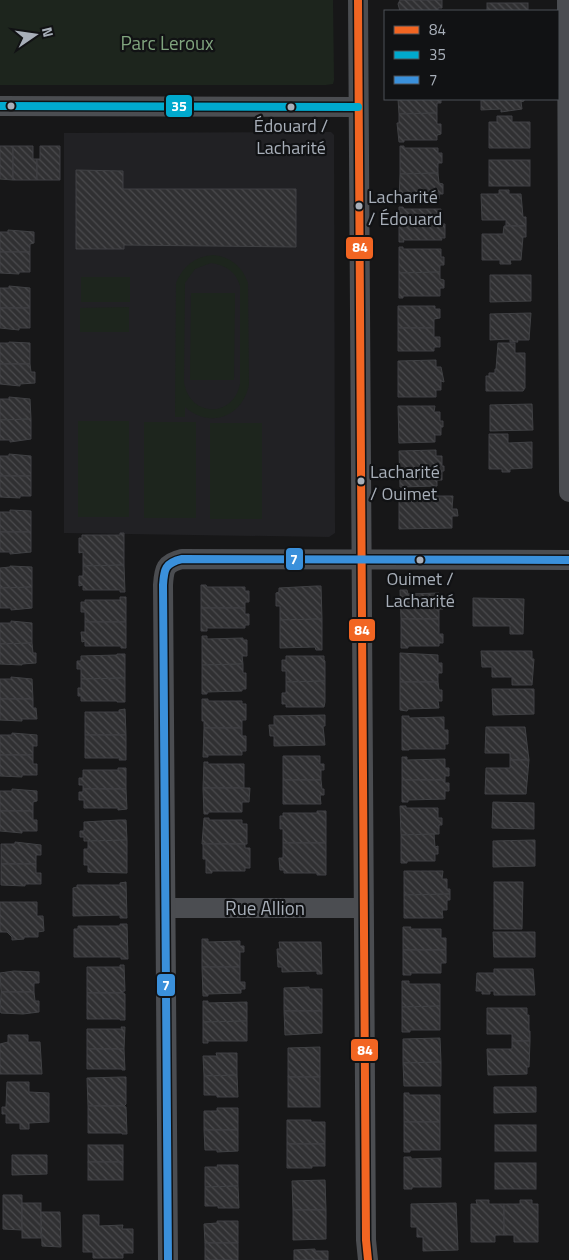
<svg xmlns="http://www.w3.org/2000/svg" width="569" height="1260" font-family="'Titillium Web',sans-serif">
<defs>
<pattern id="building-back-hatch" width="6" height="6" patternUnits="userSpaceOnUse" patternTransform="scale(1.25)"><rect width="6" height="6" fill="#303032"/><path d="M-1 5l2 2M0 0l6 6M5-1l2 2" fill="none" stroke="#4b4b4e"/></pattern>
</defs>
<rect width="100%" height="100%" fill="#171718"/>
<path fill="#212124" d="M331,132L334,135L335,533L329,537L64,533V133Z"/>
<g fill="#1d251d" fill-rule="evenodd">
<path d="M0,0H333L334,80L333,84L326,85H0Z"/>
<path d="M213,255C231,257 242,266 248,283L249,385C242,417 210,429 185,407V417H175L176,283C183,266 194,257 213,255ZM211,263C226,265 236,272 240,286V384C233,419 189,417 184,382L185,283L195,269Z"/>
<rect x="81" y="277" width="49" height="25"/>
<path d="M191,293H235L234,380H190Z"/>
<path d="M129,307V332H80V308Z"/>
<rect x="78" y="421" width="51" height="96"/>
<rect x="144" y="422" width="52" height="96"/>
<rect x="210" y="423" width="52" height="96"/>
</g>
<g fill="url(#building-back-hatch)" stroke="#404144">
<path d="M400,0H442V8H438V11H400L398,4Z"/>
<rect x="487" y="3" width="41" height="8"/>
<path d="M398,99H441V103H437V113L399,114Z"/>
<path d="M481,99H524V101L521,102L522,109L501,112V109L481,110Z"/>
<path d="M437,113V124H441V134L437,135V140H404V142H399L397,123H399V114Z"/>
<path d="M497,116H512V122H530V148H489V122H497Z"/>
<path d="M0,146H13V180L0,179Z"/>
<path d="M13,146H33V159H37V180H13Z"/>
<path d="M40,146H60V180H37V159H40Z"/>
<path d="M400,146H404V148H438V153H442V163H438V173L400,174Z"/>
<rect x="489" y="160" width="41" height="26"/>
<path d="M76,170L123,171V189H296V247L124,245V249H76Z"/>
<path d="M438,173L439,183L443,184V194H439V199H404V201L399,202L400,174Z"/>
<path d="M499,190H509V194H521L523,217H526V226H506V220H482L481,194H499Z"/>
<path d="M399,207H403L404,209H441V224H445V238H441L442,240H403L404,242H399Z"/>
<path d="M504,226H526V237H523L521,260H510L511,264H500V260H482V234H503Z"/>
<path d="M8,230L34,232V243L30,244V252H0V232H8Z"/>
<path d="M399,247H403V249H441V257H444V265H440V272L399,273Z"/>
<path d="M0,252H30V272H19V274L0,273Z"/>
<path d="M440,272V279L444,280V288H440V296H403V298H399V273Z"/>
<path d="M490,275H531V301L490,302Z"/>
<path d="M9,286L30,288V308H0V288H9Z"/>
<path d="M398,306H435V309H440V318L434,319V328H398Z"/>
<path d="M0,308H30V328H19V330L0,328Z"/>
<path d="M531,313L529,340H517L518,342H510V339L490,340V314Z"/>
<path d="M398,328H434V337H440V347H434V351H398Z"/>
<path d="M9,342L30,343V364H0V343H9Z"/>
<path d="M498,343H515V353H525V388L523,391H486V376H489V373H495V369H496Z"/>
<path d="M436,360V367H441L444,382L441,381V390H436V397H398V361Z"/>
<path d="M0,364H30L31,372H35V383L20,384V386L0,384Z"/>
<path d="M9,397L30,399L31,419L0,420V399H9Z"/>
<path d="M532,404L533,430L490,431V405Z"/>
<path d="M398,406H435L434,412H440V421H443V427H441V435H435V442L399,443Z"/>
<path d="M31,419V439L10,442V440H0V420Z"/>
<path d="M489,434H508V443L532,442V468L510,469V472H502V469H489Z"/>
<path d="M436,450V456H442V466H444V471H442V480H437V486L400,487L399,451Z"/>
<path d="M9,454L31,456V476H0V456H9Z"/>
<path d="M0,476H31V496H20V498L0,497Z"/>
<path d="M399,496H453L452,509H457L458,516H452V528L399,529Z"/>
<path d="M10,510L31,511V532H0V512H10Z"/>
<path d="M0,532H31V552L10,554V552H0Z"/>
<path d="M120,533H124V565L83,566V552L79,553V538H82V535H120Z"/>
<path d="M124,565L125,592H120V590H83V585L79,586V576H83V566Z"/>
<path d="M10,566L32,567V587L0,588V568L10,567Z"/>
<path d="M201,585H206L207,587H245V591H249V602H245V608H201Z"/>
<path d="M316,586H321L322,619L280,620V606H276V593L279,592V588Z"/>
<path d="M32,587V608L11,610V608H0V588Z"/>
<path d="M400,590H407L408,594L439,593V600H443V609H439V619H401Z"/>
<path d="M120,597H126V622H85V612H81V602H85V600H120Z"/>
<path d="M473,598L524,599L523,634H510V626H473Z"/>
<path d="M201,608H245V614H249V625H245V628H207V631H201Z"/>
<path d="M320,619H322V650H316L315,647L280,648V620Z"/>
<path d="M401,619H439V634H443V643H439V646H408V648H401Z"/>
<path d="M11,621L32,623V643L0,644V623H11Z"/>
<path d="M85,622H126V648H121V646H85V641L82,642L81,632H85Z"/>
<path d="M202,636H207V639L243,638V640H247V656H242L243,664L202,665Z"/>
<path d="M32,643L33,653H36V663L22,664V665L0,664V644Z"/>
<path d="M481,651H532V659H534L532,685H512V677H492V667H482Z"/>
<path d="M400,653L438,655V663H442V673H438V682H400Z"/>
<path d="M117,654H125V678L81,679V669H77V661H81V656L117,655Z"/>
<path d="M286,656H324V660L325,661V681L286,682V671H282V660H286Z"/>
<path d="M243,664V673H246V689H242V691L207,692V694H202V665Z"/>
<path d="M11,677L32,679L33,699H0V679H11Z"/>
<path d="M125,678V702H117V701H81V696H78V688H81V679Z"/>
<path d="M325,681V702L324,707H286V704H282V693H286V682Z"/>
<path d="M400,682H438L439,690H442V701H438L439,708L408,709L407,711L400,710Z"/>
<path d="M492,689H534V714L493,715Z"/>
<path d="M0,699H33V708H36L37,719H22V721L0,720Z"/>
<path d="M202,699H208V701H242V704H246V720H242V728H204V721H202Z"/>
<path d="M125,709L126,735H85V712H119V710Z"/>
<path d="M325,715V726H323L325,745L274,746V736H270L269,725H274V716Z"/>
<path d="M402,716H409V718L444,717V730H448V744H445V749H409V750H402Z"/>
<path d="M486,727H525L529,760H510V753H485Z"/>
<path d="M204,728H242V736H246V751H242V755H208V757H203Z"/>
<path d="M12,733L37,735V746H33V755H0V735H12Z"/>
<path d="M85,735H126V760H119L120,758H85Z"/>
<path d="M0,755H33V764H37V775H22V777L0,776Z"/>
<path d="M283,756H320V764H324V770H321V780H283Z"/>
<path d="M402,757H407V760L445,759V768H449V776H445V780H402Z"/>
<path d="M510,760H529L526,794H485L486,768H510Z"/>
<path d="M204,762H208V764H244V788H203Z"/>
<path d="M118,768H126V789H83V785H79V778H83V770H118Z"/>
<path d="M283,780H321L322,789H324V795H320L321,804H283Z"/>
<path d="M402,780H445V783H449V791H445V799L408,800V802H402Z"/>
<path d="M203,788H250L249,802H242V812H208V814H204Z"/>
<path d="M12,789L37,791V801L33,802V811H0V791H12Z"/>
<path d="M83,789H126L127,809L118,810V808H84V800H79V792H83Z"/>
<path d="M493,802L534,803V829L492,828Z"/>
<path d="M400,806H406V808H438V818H442V825H439V834L401,835Z"/>
<path d="M0,811H33V820H37V831H22V833L0,831Z"/>
<path d="M317,811H326V843H283V829H280V816H283V813H317Z"/>
<path d="M204,818H209V820H242V824H247V844H202Z"/>
<path d="M119,820H126L127,840L84,841V837H80V831H84V822Z"/>
<path d="M434,834L435,847L438,846V854H435V861H407V863H401V835Z"/>
<path d="M127,840V873L88,872V865H84V849H88V841Z"/>
<path d="M535,840V866L493,867V841Z"/>
<path d="M15,842L41,845V855H36V864H1V844H15Z"/>
<path d="M283,843H326V875H317V873H284V870H280L279,858H283Z"/>
<path d="M203,844H245V848H250V868H245V871H212V873H206V859H203Z"/>
<path d="M1,864H36V873H41V884H25V886L1,885Z"/>
<path d="M404,871H443L442,879H447V889H450V894L404,895Z"/>
<path d="M126,882L127,918H120V915L73,916V888L77,887V885H120V883Z"/>
<path d="M494,882H523L522,929H494Z"/>
<path d="M450,894V900H447V910H442L443,918H404V895Z"/>
<path d="M0,902H37V916H43L44,931L38,932V937H24V939L12,940V937L7,932H0Z"/>
<path d="M120,924H127L128,959H121V957H74V929H78V926H120Z"/>
<path d="M403,927H411L410,929H441V938H446V950H403Z"/>
<path d="M493,932H535V957H494Z"/>
<path d="M202,939H208V942L240,941V946H244V952H240V967H202Z"/>
<path d="M279,942H321L322,974H317V971L282,972V967H278L277,949H280Z"/>
<path d="M403,950H446V963H441V973H411V975H403Z"/>
<path d="M120,965H124L125,991H123V993H87V967H120Z"/>
<path d="M202,967H240V982H245V989H241V993L208,994V996H203Z"/>
<path d="M494,969H533L535,995H494V991H490V994H482V991H476L477,973H494Z"/>
<path d="M14,971L39,972V983H34V992H1L0,973Z"/>
<path d="M402,981H409V984H440V1006L402,1007Z"/>
<path d="M309,987V989H322V1011H284V988Z"/>
<path d="M1,992H34L35,1001H39V1012L23,1014L1,1013L0,1011Z"/>
<path d="M87,993H123L125,994V1020H120V1019H87Z"/>
<path d="M203,1001H208V1003L247,1002V1021L203,1022Z"/>
<path d="M440,1006V1030H410V1032H402V1007Z"/>
<path d="M487,1008H527V1015H529V1031H530V1041H512V1034H487Z"/>
<path d="M284,1011H322V1033L285,1035Z"/>
<path d="M247,1021V1041H208V1043H203V1022Z"/>
<path d="M121,1027H125L124,1049H87V1029H122Z"/>
<path d="M8,1035H28V1042H40L42,1074H0V1044L8,1042Z"/>
<path d="M440,1038L441,1062L403,1063V1039Z"/>
<path d="M512,1041H530L529,1067H527V1074L488,1075L487,1049H512Z"/>
<path d="M320,1047V1077H288V1048Z"/>
<path d="M87,1049H124L125,1070H122V1069H87Z"/>
<path d="M216,1053H237V1075L204,1076L203,1056H217Z"/>
<path d="M441,1062V1086H404L403,1063Z"/>
<path d="M237,1075L238,1097H217V1095H204V1076Z"/>
<path d="M122,1077H126V1104L124,1106H88L87,1078Z"/>
<rect x="288" y="1077" width="32" height="30"/>
<path d="M7,1082H29V1092L49,1093V1122L29,1123V1129H20V1123H6V1114H2V1107H6Z"/>
<path d="M494,1087H536V1112L494,1113Z"/>
<path d="M404,1093H409V1095H440V1122H404Z"/>
<path d="M88,1106H124L126,1107L127,1134H122V1133H88Z"/>
<path d="M217,1108H238V1130H204V1111H217Z"/>
<path d="M287,1120H311V1122H325V1144H287Z"/>
<path d="M404,1122H440V1150H410V1152H404Z"/>
<rect x="495" y="1125" width="41" height="26"/>
<path d="M204,1130H238V1151L217,1152V1150H205Z"/>
<path d="M287,1144H325V1166H312V1168H287Z"/>
<rect x="88" y="1145" width="35" height="17"/>
<path d="M12,1155H47V1174L12,1175Z"/>
<path d="M404,1157H411V1159L441,1158V1187H412V1189H404Z"/>
<rect x="88" y="1162" width="35" height="18"/>
<rect x="495" y="1163" width="41" height="26"/>
<path d="M217,1165H238V1186L205,1187V1167H218Z"/>
<path d="M325,1180L326,1210H293L292,1181Z"/>
<path d="M238,1186L239,1208H218V1206H205V1187Z"/>
<path d="M3,1195H22V1230L3,1229Z"/>
<path d="M476,1200H489V1204H504V1235H495V1242H471V1204H477Z"/>
<path d="M520,1200H532V1204H538V1242H514V1235H504V1204H520Z"/>
<rect x="22" y="1203" width="19" height="35"/>
<path d="M456,1203L458,1250L423,1251V1237H417V1227H411V1204Z"/>
<path d="M293,1210H326V1239L293,1240Z"/>
<path d="M41,1212H60L61,1247L42,1246Z"/>
<path d="M83,1215H99V1226L123,1225L122,1229H133V1253H123V1258H93V1252H83Z"/>
<path d="M217,1221H238V1243H205L204,1224L217,1223Z"/>
<rect x="205" y="1243" width="33" height="17"/>
<path d="M315,1249V1251H328V1260H294V1250Z"/>
</g>
<g fill="none" stroke-linecap="round" stroke-linejoin="round">
<g stroke="#4b4d51" stroke-width="20">
<path d="M358,0L366,1240L368,1260"/>
<path d="M567,0L569,492"/>
<path d="M0,106L358,107"/>
<path d="M166,908H363"/>
<path d="M168,1260L163,585C164,569 165,563 182,559L569,560"/>
</g>
<g stroke="#111214" stroke-width="11">
<path id="bus-1" d="M358,0L366,1240L368,1260"/>
</g>
<g stroke="#111214" stroke-width="11">
<path id="bus-2" d="M0,106L358,107"/>
</g>
<g stroke="#111214" stroke-width="11">
<path id="bus-3" d="M168,1260L163,585C164,569 165,563 182,559L569,560"/>
</g>
<use href="#bus-1" stroke="#f26522" stroke-width="8"/>
<use href="#bus-2" stroke="#00a9ce" stroke-width="8"/>
<use href="#bus-3" stroke="#3a90db" stroke-width="8"/>
</g>
<g fill="#a8afb9" stroke="#111214" stroke-width="2">
<circle cx="11" cy="106" r="4.5"/>
<circle cx="291" cy="107" r="4.5"/>
<circle cx="359" cy="206" r="4.5"/>
<circle cx="361" cy="481" r="4.5"/>
<circle cx="420" cy="560" r="4.5"/>
</g>
<g text-anchor="middle" stroke-width="4.5" stroke-linejoin="round" paint-order="stroke">
<g font-size="18" fill="#a8afb9" stroke="#111214">
<text x="291" y="132">Édouard /<tspan x="291" dy="22">Lacharité</tspan></text>
<text x="368" y="203" text-anchor="start">Lacharité<tspan x="368" dy="22">/ Édouard</tspan></text>
<text x="370" y="478" text-anchor="start">Lacharité<tspan x="370" dy="22">/ Ouimet</tspan></text>
<text x="420" y="585">Ouimet /<tspan x="420" dy="22">Lacharité</tspan></text>
</g>
<g font-size="19" fill="#80a57e" stroke="#111214">
<text x="167" y="50">Parc Leroux</text>
</g>
<g font-size="19" fill="#a8afb9" stroke="#111214">
<text x="265" y="915">Rue Allion</text>
</g>
</g>
<g stroke="#111214" stroke-width="2">
<rect x="165" y="94" width="28" height="24" rx="5" fill="#00a9ce"/>
<rect x="345" y="236" width="29" height="24" rx="5" fill="#f26522"/>
<rect x="285" y="547" width="19" height="24" rx="5" fill="#3a90db"/>
<rect x="348" y="618" width="28" height="24" rx="5" fill="#f26522"/>
<rect x="156" y="973" width="20" height="24" rx="5" fill="#3a90db"/>
<rect x="350" y="1038" width="29" height="24" rx="5" fill="#f26522"/>
</g>
<g font-size="14" text-anchor="middle" font-weight="bold" fill="#fff">
<text x="179" y="111">35</text>
<text x="360" y="252">84</text>
<text x="294" y="564">7</text>
<text x="362" y="635">84</text>
<text x="166" y="990">7</text>
<text x="365" y="1055">84</text>
</g>
<rect x="384" y="10" width="175" height="90" fill="#111214" stroke="#4d5156"/>
<rect x="394" y="26" width="25" height="8" fill="#f26522" stroke="#4d5156"/>
<text x="429" y="35" font-size="15" fill="#a8afb9">84</text>
<rect x="394" y="51" width="25" height="8" fill="#00a9ce" stroke="#4d5156"/>
<text x="429" y="60" font-size="15" fill="#a8afb9">35</text>
<rect x="394" y="76" width="25" height="8" fill="#3a90db" stroke="#4d5156"/>
<text x="429" y="85" font-size="15" fill="#a8afb9">7</text>
<g transform="translate(35 35) rotate(77)" stroke="#111214" stroke-width="4" paint-order="stroke">
<path d="M0-4L9 19L0 12L-9 19Z" fill="#a8afb9"/>
<text y="-8" font-size="14" font-weight="bold" text-anchor="middle" fill="#a8afb9">N</text>
</g>
</svg>
